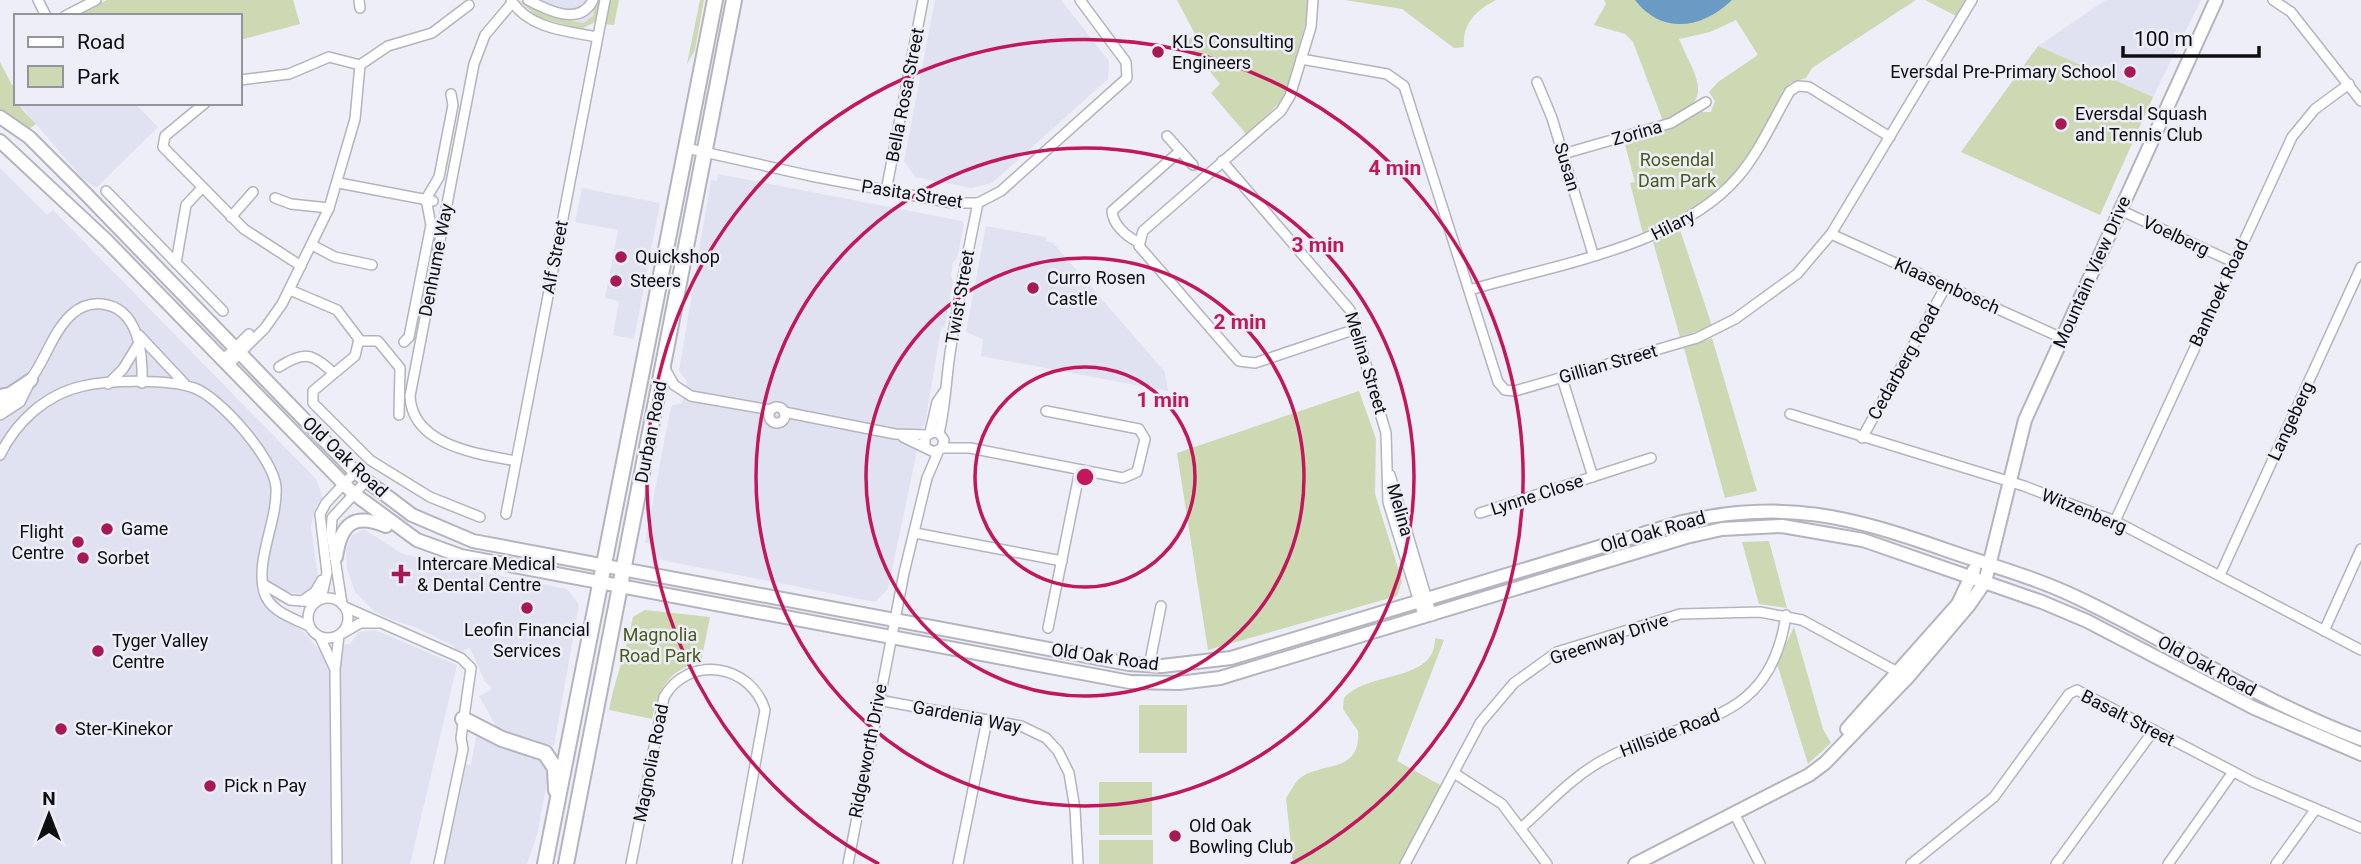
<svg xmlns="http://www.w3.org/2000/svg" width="2361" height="864" font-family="Roboto,sans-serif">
<rect width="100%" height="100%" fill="#edeef7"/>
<g fill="#e0e2f1">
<path d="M523,0H596L593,16L584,23L555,18Z"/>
<path d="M935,0H1061L1109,61L1108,79L992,183L971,188L915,177L904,161Z"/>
<path d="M2106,0H2201L2153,97L2038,46Z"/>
<path d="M18,103H134L158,127L96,188L82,178Z"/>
<path d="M0,168L47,215L53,210L316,479L323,497L315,508L311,527L318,577L315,585L304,594L285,592L274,614L302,630L317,647L350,644L359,632L375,630L457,665L410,864H0Z"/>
<path d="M718,174L962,221L964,224L957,259L953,262L951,276L953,281L945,326L941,329L925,424L922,427L888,589L875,602L656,559L652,544L645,543L671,406L682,403L687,381L679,371L711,180L717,181Z"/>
<path d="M582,188L660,203L634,339L613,335L619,301L605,298L618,230L575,222Z"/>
<path d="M986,226L1046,237V241L1053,243L1165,372L1168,391L981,356L983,339L966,332Z"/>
<path d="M364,529L401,553L439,564L567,589L579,605L554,746L498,730L479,696L491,690V687L485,682L470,648L462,651L455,649L452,645L417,628L385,617L374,611L355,592L347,568L346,550L352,535Z"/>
<path d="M476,736L532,750L542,755L549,771L537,835L527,864H443L464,764L471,765Z"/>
</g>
<g fill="#ccd9b3">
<path d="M107,0H293L300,24L240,40V16H74Z"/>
<path d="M518,0L555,18L584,23L593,16L596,0H600L595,22L581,29L539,18Z"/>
<path d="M610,0H619L614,25L605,24Z"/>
<path d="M700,0H704L695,50L687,64Z"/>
<path d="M1177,0H1308L1306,22L1284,98L1247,135L1211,93L1220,84L1186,42L1195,34Z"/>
<path d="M1345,0H1496C1476,10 1462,24 1464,47L1454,48L1402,9Z"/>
<path d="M1604,0H1916L1812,68L1806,78L1790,83C1774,107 1762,133 1746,158C1721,197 1685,216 1643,234L1630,183L1635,182L1624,141L1676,125L1697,112H1711L1715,101L1709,92L1718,82L1758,55L1736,20L1710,32L1679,39C1695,78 1719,101 1663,121L1633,42L1625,34L1594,25L1606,4Z"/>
<path d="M1925,0H1965L1956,16Z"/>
<path d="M2038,46L2153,97L2100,215L1961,152Z"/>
<path d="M0,62L12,85H16C12,102 23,110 36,124L29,129L0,109Z"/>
<path d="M1680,230L1712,326L1680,337L1653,242Z"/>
<path d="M1712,338L1757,491L1725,498L1684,348Z"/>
<path d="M1359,391L1376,439L1375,494L1402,581L1397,596L1208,650L1177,453Z"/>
<path d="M1769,541L1787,608L1759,604L1742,542Z"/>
<path d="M645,610L710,617L701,662C669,669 658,689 652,719L609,710C615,678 627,650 633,617Z"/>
<path d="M1794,627L1823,729L1831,743L1808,764L1778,667L1775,666Z"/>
<path d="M1435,638L1444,640L1397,761L1442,786L1400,864H1293L1286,798C1290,792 1294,784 1299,779C1320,761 1361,775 1358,731L1343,709L1344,698C1369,670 1436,683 1435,638Z"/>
<rect x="1139" y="705" width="48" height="48"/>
<rect x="1099" y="782" width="53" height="53"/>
<rect x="1099" y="840" width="54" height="24"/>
</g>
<path fill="#699bc5" d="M1635,0H1732C1703,28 1663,36 1635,0Z"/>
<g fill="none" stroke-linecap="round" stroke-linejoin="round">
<g stroke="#b3b4bd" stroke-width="12">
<g id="street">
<path d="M38,0L46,16"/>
<path d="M359,0L360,8"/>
<path d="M511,0C529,29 567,31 597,37"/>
<path d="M528,0C547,10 580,27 593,0"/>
<path d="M1313,0L1311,27L1290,96L1281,111L1143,231L1139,246L1239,361L1255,363L1356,329"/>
<path d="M2273,0L2291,12L2361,101"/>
<path d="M512,3L485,35L474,64L410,396C412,446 479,454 516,461"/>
<path d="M65,16L96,0"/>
<path d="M1301,59L1387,74L1404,86L1498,382L1505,390L1515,391L1697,338L1735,319L1797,274L1831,234L1972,0"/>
<path d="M360,65L388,46L432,33L469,5"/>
<path d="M240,80L289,74L329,57L360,65"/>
<path d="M1537,82L1552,118L1593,254"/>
<path d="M205,103L165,136L163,147L244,229L301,266"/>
<path d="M1167,136L1193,165"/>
<path d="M686,148L811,176L952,203H978L1001,191L1127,78L1126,62L1080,0"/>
<path d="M1563,154L1671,123L1706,102"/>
<path d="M1222,161L1350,310L1386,433L1388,502L1424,618"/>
<path d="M339,183L433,201"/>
<path d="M106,191L223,311"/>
<path d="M886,191L923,0"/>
<path d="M275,198L291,204L329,208"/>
<path d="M2120,210L2233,262"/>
<path d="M231,217L253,192"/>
<path d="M1831,234L2062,338"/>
<path d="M1138,242C1126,236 1113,225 1112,211L1180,151"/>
<path d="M312,245L335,257L372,265"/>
<path d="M176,263L186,205L202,188"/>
<path d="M290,290L337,310L359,339L355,356L313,391V403L370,460L430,497L480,517"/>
<path d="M1469,290C1554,265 1678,246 1737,178C1759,153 1773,120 1790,91L1798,86L1809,87L1890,137"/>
<path d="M139,335L184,383"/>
<path d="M359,341H378L400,368L399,415"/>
<path d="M404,342L409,337L431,225L426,199L439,177L453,105L451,94"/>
<path d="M223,360L249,334"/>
<path d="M228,365L265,328L282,304L329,208L355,119L360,65"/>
<path d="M279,367C304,351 313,353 333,373"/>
<path d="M664,367L674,385L691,396L771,410"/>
<path d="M1562,378L1593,477"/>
<path d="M28,383C45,362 52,332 72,314C80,307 91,303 102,304C139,308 143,354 142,383"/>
<path d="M108,384L123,369L139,343"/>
<path d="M0,406L19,393"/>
<circle cx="777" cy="415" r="8"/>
<path d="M784,412L895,434L927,435"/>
<path d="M1790,414L2024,486L2115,521L2361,650"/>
<path d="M0,415L20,402L31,380"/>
<path d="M930,432L937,402L944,392"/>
<path d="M939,433C946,405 946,376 951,347C958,299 968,251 978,203"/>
<path d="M903,437L934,452L942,448L944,440L939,433L933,432L925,437V445"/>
<path d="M1862,438L1946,286"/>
<path d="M942,448H970L1123,478L1137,472L1145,439L1139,429L1046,411"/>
<path d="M0,455C16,422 46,394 83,386C109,380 169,379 194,388C220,397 274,459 276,487C278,521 255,559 264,592C270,612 293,618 309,626"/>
<path d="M1390,475L1432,616"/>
<path d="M1480,513L1651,458"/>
<path d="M506,514L605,0"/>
<path d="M2115,521L2292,137L2315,109L2349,84"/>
<path d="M915,533L1062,561"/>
<path d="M2220,575L2361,267"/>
<path d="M263,584L290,600L316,602"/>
<circle cx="328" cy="618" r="20"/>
<path d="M321,599L327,573L320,514L326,503L355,472"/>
<path d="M302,601L315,592L322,580"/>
<path d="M342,604L331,533L332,518L366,481"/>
<path d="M345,607L461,658L471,668L461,738L463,749L439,864"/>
<path d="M1048,628L1080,470"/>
<path d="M2324,631L2361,549"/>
<path d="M343,633L360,623H379"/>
<path d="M320,637L334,667"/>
<path d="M1149,666L1161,606"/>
<path d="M878,700L1021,726L1046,738L1058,751L1069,773L1075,809L1078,864"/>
<path d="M1454,773L1502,804L1547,864"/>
<path d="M1734,813L1760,864"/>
<path d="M1521,828C1547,805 1574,775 1605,759C1684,716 1770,730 1786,615"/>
<path d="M337,864L335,669L339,635"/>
<path d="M631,864L664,697C689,654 751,664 765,710L737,864"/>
<path d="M848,864L904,573L927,478L939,450"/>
<path d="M958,864L987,720"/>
<path d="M1405,864L1480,723L1514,683L1557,652L1680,614L1760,612L1802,620L1903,675"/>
<path d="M1911,864L1994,797L2069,694L2077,690L2253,782L2361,828"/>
<path d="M2056,864L2154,730"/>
<path d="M2168,864L2233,772"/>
<path d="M2276,864L2315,810"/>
</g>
</g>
<g stroke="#b3b4bd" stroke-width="16">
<g id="secondary">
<path d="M0,117L29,137L84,192L355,472L412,515L473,541L1129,664L1162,666L1231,658L1682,522C1785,499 1849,516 1946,550C1989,565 2034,577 2076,597C2172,642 2261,702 2361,739"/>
<path d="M0,141L106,240L353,493L417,540L461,556L1130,682L1179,683L1220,678L1686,537L1722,529L1782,526L1863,540L2042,602L2087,621L2254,708L2361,754"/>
<path d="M0,396L10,394L31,380"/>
<path d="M336,557C341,523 354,513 386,526"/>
<path d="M1847,729L1958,604L1974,570"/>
<path d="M1635,864L1809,775L1825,763L1907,678L1969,605L1985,582L2025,420L2216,0"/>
</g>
</g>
<g stroke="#b3b4bd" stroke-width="18">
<g id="primary">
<path d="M463,719L502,739L545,753L555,768L556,790"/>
<path d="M545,864L715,0"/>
<path d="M566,864L734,0"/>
</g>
</g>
<use href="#street" stroke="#fff" stroke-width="9"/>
<use href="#secondary" stroke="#fff" stroke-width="12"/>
<use href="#primary" stroke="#fff" stroke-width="14"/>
</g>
<g fill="none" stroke="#c2185b" stroke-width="3.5">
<circle cx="1085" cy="477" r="110"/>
<circle cx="1085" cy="477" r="219"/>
<circle cx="1085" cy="477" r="329"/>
<path d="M879 864A438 438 0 1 1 1291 864"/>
</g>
<g fill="#a81855" stroke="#edeef7" stroke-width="2.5">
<circle cx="1158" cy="52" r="7"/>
<circle cx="2130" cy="72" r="7"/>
<circle cx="2061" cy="124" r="7"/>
<circle cx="621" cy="257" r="7"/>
<circle cx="616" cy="281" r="7"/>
<circle cx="1033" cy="288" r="7"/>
<circle cx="107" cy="529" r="7"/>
<circle cx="78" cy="542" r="7"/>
<circle cx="83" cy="558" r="7"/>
<path d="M397.5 563.5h7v7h7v7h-7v7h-7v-7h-7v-7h7z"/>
<circle cx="527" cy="608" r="7"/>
<circle cx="98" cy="651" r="7"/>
<circle cx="61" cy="729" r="7"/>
<circle cx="210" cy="786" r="7"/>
<circle cx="1175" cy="836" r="7"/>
</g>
<g text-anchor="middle" stroke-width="5" stroke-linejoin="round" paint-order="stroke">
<g font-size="18" fill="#0e0e11" stroke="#edeef7" text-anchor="start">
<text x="1172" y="48">KLS Consulting<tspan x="1172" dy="21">Engineers</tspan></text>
<text x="2116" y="78" text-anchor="end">Eversdal Pre-Primary School</text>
<text x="2075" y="120">Eversdal Squash<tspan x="2075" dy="21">and Tennis Club</tspan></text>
<text x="635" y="263">Quickshop</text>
<text x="1047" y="284">Curro Rosen<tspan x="1047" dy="21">Castle</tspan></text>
<text x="630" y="287">Steers</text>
<text x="121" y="535">Game</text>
<text x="64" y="538" text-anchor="end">Flight<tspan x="64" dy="21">Centre</tspan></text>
<text x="97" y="564">Sorbet</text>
<text x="417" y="570">Intercare Medical<tspan x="417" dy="21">&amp; Dental Centre</tspan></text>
<text x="527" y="636" text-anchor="middle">Leofin Financial<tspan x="527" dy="21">Services</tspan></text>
<text x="112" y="647">Tyger Valley<tspan x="112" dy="21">Centre</tspan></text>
<text x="75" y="735">Ster-Kinekor</text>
<text x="224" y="792">Pick n Pay</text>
<text x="1189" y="832">Old Oak<tspan x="1189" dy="21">Bowling Club</tspan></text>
</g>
<g font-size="18" fill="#0e0e11" stroke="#edeef7">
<text transform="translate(905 95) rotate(-79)" y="6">Bella Rosa Street</text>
<text transform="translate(1637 133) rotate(-16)" y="6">Zorina</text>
<text transform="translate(1567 167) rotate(73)" y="6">Susan</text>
<text transform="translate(912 194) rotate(9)" y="6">Pasita Street</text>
<text transform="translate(1673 225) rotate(-27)" y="6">Hilary</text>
<text transform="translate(2176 236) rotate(25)" y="6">Voelberg</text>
<text transform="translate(555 257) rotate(-79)" y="6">Alf Street</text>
<text transform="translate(436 260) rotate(-79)" y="6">Denhume Way</text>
<text transform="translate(2092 272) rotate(-66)" y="6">Mountain View Drive</text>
<text transform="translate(1947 286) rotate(24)" y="6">Klaasenbosch</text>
<text transform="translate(2219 293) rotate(-65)" y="6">Banhoek Road</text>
<text transform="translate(960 297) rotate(-80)" y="6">Twist Street</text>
<text transform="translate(1904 362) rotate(-61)" y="6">Cedarberg Road</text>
<text transform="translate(1366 363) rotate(73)" y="6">Melina Street</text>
<text transform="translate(1608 364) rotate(-16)" y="6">Gillian Street</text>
<text transform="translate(2291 421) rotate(-65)" y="6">Langeberg</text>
<text transform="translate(651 432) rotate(-79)" y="6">Durban Road</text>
<text transform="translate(345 457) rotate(43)" y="6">Old Oak Road</text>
<text transform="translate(1537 495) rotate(-18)" y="6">Lynne Close</text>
<text transform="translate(1400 510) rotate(74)" y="6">Melina</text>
<text transform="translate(2084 511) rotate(22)" y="6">Witzenberg</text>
<text transform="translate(1653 532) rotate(-16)" y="6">Old Oak Road</text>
<text transform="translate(1609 639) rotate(-19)" y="6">Greenway Drive</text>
<text transform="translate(1105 657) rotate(8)" y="6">Old Oak Road</text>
<text transform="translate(2207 666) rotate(28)" y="6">Old Oak Road</text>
<text transform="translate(967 717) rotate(11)" y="6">Gardenia Way</text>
<text transform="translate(2128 718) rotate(27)" y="6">Basalt Street</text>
<text transform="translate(1670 733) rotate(-21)" y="6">Hillside Road</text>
<text transform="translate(868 751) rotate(-79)" y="6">Ridgeworth Drive</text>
<text transform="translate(651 763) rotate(-79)" y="6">Magnolia Road</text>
</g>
<g font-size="18" fill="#4a5a1a" stroke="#edeef7">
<text x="1677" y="166">Rosendal<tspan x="1677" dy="21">Dam Park</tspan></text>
<text x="660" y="641">Magnolia<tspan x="660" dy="21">Road Park</tspan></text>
</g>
</g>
<circle cx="1085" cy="477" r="10" fill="#c2185b" stroke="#edeef7" stroke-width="3.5"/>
<g font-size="21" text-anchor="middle" font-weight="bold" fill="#c2185b" stroke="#edeef7" stroke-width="5" stroke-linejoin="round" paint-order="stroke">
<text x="1395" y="175">4 min</text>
<text x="1318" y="252">3 min</text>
<text x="1240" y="329">2 min</text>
<text x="1163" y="407">1 min</text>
</g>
<rect x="14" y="14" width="228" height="91" fill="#edeef7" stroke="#94949b" stroke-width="2"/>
<rect x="28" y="37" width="35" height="10" fill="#ffffff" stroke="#94949b" stroke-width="2"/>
<text x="77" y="49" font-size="21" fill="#0e0e11">Road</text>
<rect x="28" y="66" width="35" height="21" fill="#ccd9b3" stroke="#94949b" stroke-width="2"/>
<text x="77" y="84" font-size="21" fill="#0e0e11">Park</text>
<g transform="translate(49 815)" stroke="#edeef7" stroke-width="5" paint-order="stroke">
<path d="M0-5L12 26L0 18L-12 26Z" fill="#0e0e11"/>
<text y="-10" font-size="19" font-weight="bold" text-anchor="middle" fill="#0e0e11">N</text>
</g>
<path d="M2123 46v10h136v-10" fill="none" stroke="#0e0e11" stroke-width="3.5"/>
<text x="2134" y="46" font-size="21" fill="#0e0e11" stroke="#edeef7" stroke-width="5" paint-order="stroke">100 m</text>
</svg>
